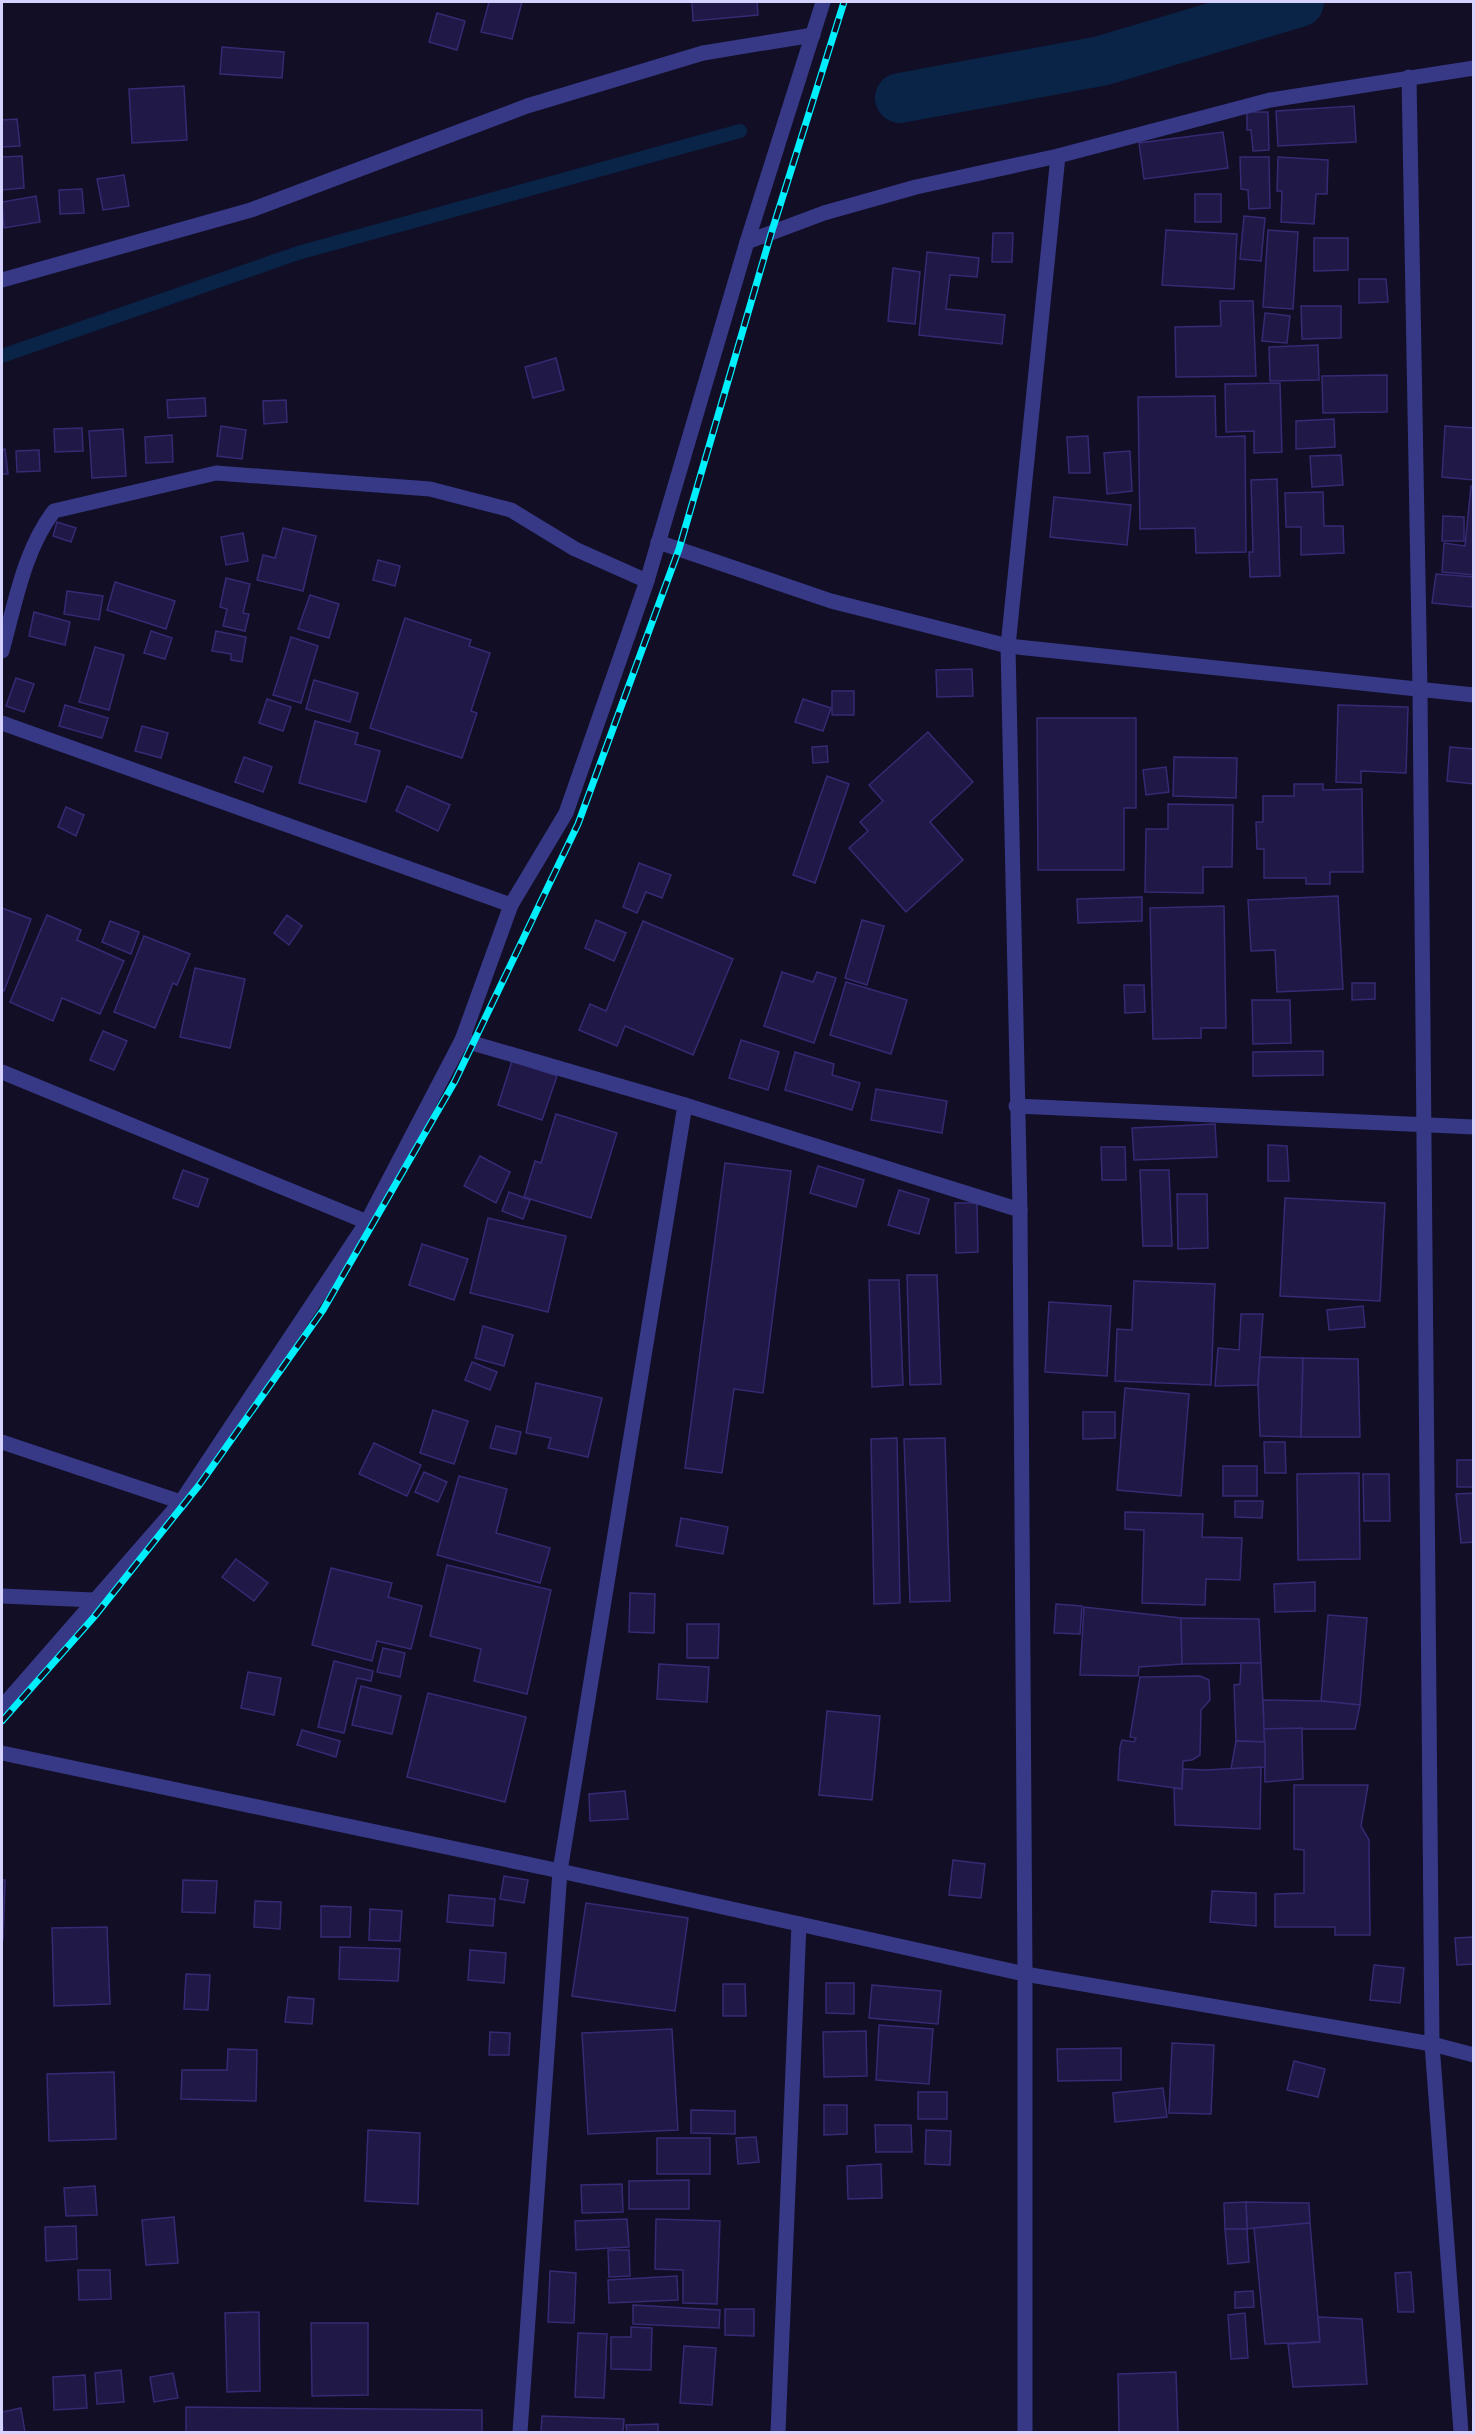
<svg xmlns="http://www.w3.org/2000/svg" width="1475" height="2434" font-family="Signika,sans-serif">
<rect width="100%" height="100%" fill="#110e25"/>
<g fill="none" stroke-linecap="round" stroke-linejoin="round">
<path stroke="#0a2448" stroke-width="14" d="M2,356L298,253L740,131"/>
<path stroke="#0a2448" stroke-width="50" d="M900,98L1101,61L1299,2"/>
</g>
<g fill="#201947" stroke="#352a73" stroke-width="1.5">
<path d="M489,2H522L512,39L481,32Z"/>
<path d="M692,2H757L758,15L693,21Z"/>
<path d="M437,13L465,21L457,50L429,42Z"/>
<path d="M222,47L284,52L282,78L220,74Z"/>
<path d="M184,86L187,140L132,143L129,89Z"/>
<path d="M1354,106L1356,142L1278,146L1276,111Z"/>
<path d="M1247,112H1268L1269,150L1253,151L1251,130H1247Z"/>
<path d="M17,119L20,146L2,147V120Z"/>
<path d="M1223,132L1228,168L1144,179L1139,143Z"/>
<path d="M22,156L24,188L2,190V157Z"/>
<path d="M1240,157H1269L1270,208L1249,209L1248,190L1241,189Z"/>
<path d="M1278,157L1328,160L1327,194H1316L1314,224L1281,222L1282,191H1277Z"/>
<path d="M124,175L129,206L103,210L97,179Z"/>
<path d="M82,189L84,213L60,214L59,190Z"/>
<rect x="1195" y="194" width="26" height="28"/>
<path d="M36,196L40,222L4,228L2,202Z"/>
<path d="M1244,216L1265,218L1261,261L1240,259Z"/>
<path d="M1166,230L1237,234L1234,289L1162,285Z"/>
<path d="M1268,230L1298,232L1293,309L1263,307Z"/>
<path d="M993,233H1013L1012,262H992Z"/>
<path d="M1314,238H1348V270L1314,271Z"/>
<path d="M927,252L979,258L977,277L950,275L946,309L1005,315L1002,344L919,335Z"/>
<path d="M893,268L920,272L915,324L888,321Z"/>
<path d="M1359,279H1386L1388,302L1359,303Z"/>
<path d="M1220,301H1253L1256,376L1176,377L1175,327L1221,326Z"/>
<path d="M1301,306H1341V338L1302,339Z"/>
<path d="M1265,313L1290,316L1287,343L1262,341Z"/>
<path d="M1318,345L1319,380L1270,381L1269,347Z"/>
<path d="M556,358L564,390L533,398L525,367Z"/>
<path d="M1387,375V412L1323,413L1322,376Z"/>
<path d="M1280,383L1282,452L1254,453V431L1226,432L1225,384Z"/>
<path d="M1215,396L1216,437L1245,436L1246,552L1196,553L1195,528L1140,529L1138,397Z"/>
<path d="M205,398L206,416L168,418L167,400Z"/>
<path d="M286,400L287,422L264,424L263,401Z"/>
<path d="M1334,419L1335,447L1296,449V421Z"/>
<path d="M221,426L246,430L242,459L217,456Z"/>
<path d="M1445,426L1474,428V480L1442,477Z"/>
<path d="M82,428L83,451L55,452L54,429Z"/>
<path d="M123,429L126,476L92,478L89,431Z"/>
<path d="M172,435L173,462L146,463L145,437Z"/>
<path d="M1088,436L1090,473H1069L1067,437Z"/>
<path d="M5,449L8,474H2V450Z"/>
<path d="M39,450L40,471L17,472L16,451Z"/>
<path d="M1130,451L1132,491L1107,494L1104,453Z"/>
<path d="M1341,455L1343,485L1312,487L1310,456Z"/>
<path d="M1277,479L1280,576L1250,577L1249,552H1253L1251,480Z"/>
<path d="M1471,486H1474V575L1442,572L1444,543L1465,546Z"/>
<path d="M1323,492L1324,526H1343L1344,553L1301,555V527H1286L1285,493Z"/>
<path d="M1054,497L1131,505L1127,545L1050,537Z"/>
<path d="M1443,516L1464,517V541H1442Z"/>
<path d="M57,522L76,528L71,542L53,536Z"/>
<path d="M283,528L316,536L303,591L257,580L263,555L275,558Z"/>
<path d="M243,533L248,561L226,565L221,537Z"/>
<path d="M378,560L400,566L395,586L373,580Z"/>
<path d="M1436,574L1474,577L1472,607L1432,603Z"/>
<path d="M226,578L250,584L243,613L249,614L245,631L223,626L227,609L220,607Z"/>
<path d="M115,582L175,601L166,629L107,610Z"/>
<path d="M67,591L103,596L99,620L64,614Z"/>
<path d="M310,595L339,604L329,638L298,629Z"/>
<path d="M34,612L70,622L65,645L29,636Z"/>
<path d="M405,618L471,640L469,646L490,653L471,711L477,713L462,758L370,728Z"/>
<path d="M151,631L172,638L165,659L144,653Z"/>
<path d="M216,631L246,637L242,662L231,660V654L212,651Z"/>
<path d="M291,637L318,646L301,703L273,695Z"/>
<path d="M95,647L124,655L109,710L79,702Z"/>
<path d="M972,669L973,696L937,697L936,670Z"/>
<path d="M16,678L34,684L24,712L6,706Z"/>
<path d="M314,680L358,693L350,722L306,709Z"/>
<rect x="832" y="691" width="22" height="24"/>
<path d="M267,699L291,707L283,731L259,723Z"/>
<path d="M803,699L831,708L823,731L795,722Z"/>
<path d="M65,705L108,718L102,738L59,726Z"/>
<path d="M1338,705L1408,707L1406,773L1361,771V783L1336,782Z"/>
<path d="M1037,718H1136V808H1124V870H1038Z"/>
<path d="M315,721L358,733L355,744L380,751L366,802L299,783Z"/>
<path d="M142,726L168,733L161,758L135,751Z"/>
<path d="M928,732L973,782L930,822L963,860L906,912L849,848L868,831L860,822L883,801L869,785Z"/>
<path d="M827,746L828,762L813,763L812,747Z"/>
<path d="M1450,747L1474,749V784L1447,781Z"/>
<path d="M244,757L272,767L263,792L235,782Z"/>
<path d="M1174,757L1237,758L1236,798L1173,796Z"/>
<path d="M1166,767L1169,792L1146,795L1143,770Z"/>
<path d="M827,776L849,784L815,883L793,875Z"/>
<path d="M1294,784H1323V790L1362,789L1363,872H1330V884H1306V878H1264V849H1257L1256,822H1263V796H1294Z"/>
<path d="M407,786L450,805L438,831L396,811Z"/>
<path d="M1168,804L1233,805L1232,867H1203V893L1145,892L1146,829H1168Z"/>
<path d="M66,807L84,815L76,836L58,827Z"/>
<path d="M639,863L671,875L662,898L646,892L637,913L623,907Z"/>
<path d="M1338,896L1343,989L1277,992L1275,950L1251,951L1248,900Z"/>
<path d="M1142,897V921L1078,923L1077,899Z"/>
<path d="M1224,906L1226,1028H1201V1038L1153,1039L1150,908Z"/>
<path d="M2,908L31,919L4,991L2,989Z"/>
<path d="M47,915L81,930L77,940L124,961L100,1014L62,998L53,1021L10,1002Z"/>
<path d="M287,915L302,926L289,945L274,933Z"/>
<path d="M596,920L626,933L614,961L585,948Z"/>
<path d="M862,920L884,926L867,985L845,978Z"/>
<path d="M110,921L139,932L131,954L102,942Z"/>
<path d="M643,921L733,959L693,1055L625,1026L617,1046L579,1030L590,1004L606,1011Z"/>
<path d="M144,936L190,954L177,985L173,983L155,1028L114,1012Z"/>
<path d="M195,968L245,979L230,1048L180,1037Z"/>
<path d="M782,972L813,982L817,972L836,978L814,1043L764,1026Z"/>
<path d="M846,982L907,1000L891,1054L830,1035Z"/>
<path d="M1352,983H1375V999L1352,1000Z"/>
<path d="M1124,985H1144L1145,1012L1125,1013Z"/>
<path d="M1252,1000H1290L1291,1043L1253,1044Z"/>
<path d="M103,1031L127,1041L114,1070L90,1060Z"/>
<path d="M741,1040L779,1052L768,1090L729,1078Z"/>
<path d="M1323,1051V1075L1253,1076V1052Z"/>
<path d="M795,1052L834,1064L832,1075L860,1083L852,1110L785,1090Z"/>
<path d="M512,1061L557,1076L542,1120L498,1105Z"/>
<path d="M876,1089L947,1101L942,1133L871,1120Z"/>
<path d="M556,1114L617,1133L591,1218L524,1197L535,1161L541,1163Z"/>
<path d="M1215,1124L1217,1157L1134,1160L1132,1128Z"/>
<path d="M1268,1145L1287,1146L1289,1181H1268Z"/>
<path d="M1101,1147H1125L1126,1180H1102Z"/>
<path d="M480,1156L510,1172L496,1203L464,1186Z"/>
<path d="M725,1163L791,1171L763,1393L734,1389L722,1473L685,1468Z"/>
<path d="M818,1166L864,1180L856,1207L810,1193Z"/>
<path d="M183,1170L208,1179L198,1207L173,1198Z"/>
<path d="M1140,1170H1169L1172,1246H1143Z"/>
<path d="M899,1190L929,1199L919,1234L888,1225Z"/>
<path d="M509,1192L530,1200L523,1219L502,1211Z"/>
<path d="M1177,1194H1207L1208,1248L1178,1249Z"/>
<path d="M1285,1198L1385,1203L1380,1301L1280,1296Z"/>
<path d="M955,1203H977L978,1252L956,1253Z"/>
<path d="M488,1218L566,1236L548,1312L470,1293Z"/>
<path d="M422,1244L468,1259L454,1300L409,1285Z"/>
<path d="M907,1275H937L941,1384L910,1385Z"/>
<path d="M869,1280H899L903,1385L872,1387Z"/>
<path d="M1134,1281L1215,1284L1211,1385L1115,1381L1117,1329L1132,1330Z"/>
<path d="M1049,1302L1111,1306L1107,1376L1045,1372Z"/>
<path d="M1363,1306L1365,1327L1329,1330L1327,1310Z"/>
<path d="M1241,1314H1263L1258,1385L1215,1386L1218,1348L1239,1350Z"/>
<path d="M483,1326L513,1335L504,1366L475,1358Z"/>
<path d="M1260,1357L1303,1358L1301,1437L1260,1436L1258,1385Z"/>
<path d="M1303,1358L1358,1359L1360,1437H1301Z"/>
<path d="M472,1362L497,1372L490,1390L465,1380Z"/>
<path d="M536,1383L602,1398L588,1457L548,1448L551,1438L526,1433Z"/>
<path d="M1125,1388L1189,1394L1181,1496L1117,1490Z"/>
<path d="M433,1410L468,1421L454,1464L420,1453Z"/>
<path d="M1083,1412H1115V1438L1083,1439Z"/>
<path d="M496,1426L521,1432L516,1454L490,1448Z"/>
<path d="M897,1438L900,1603L874,1604L871,1439Z"/>
<path d="M945,1438L950,1601L910,1602L904,1439Z"/>
<path d="M1264,1442H1285L1286,1473H1265Z"/>
<path d="M374,1443L421,1465L407,1496L359,1474Z"/>
<rect x="1457" y="1460" width="17" height="27"/>
<rect x="1223" y="1466" width="34" height="30"/>
<path d="M424,1472L447,1482L438,1502L415,1492Z"/>
<path d="M1359,1473L1360,1559L1298,1560L1297,1474Z"/>
<path d="M1363,1474H1389L1390,1521H1364Z"/>
<path d="M459,1476L507,1489L496,1533L550,1548L540,1583L437,1555Z"/>
<path d="M1474,1493V1542L1461,1543L1456,1494Z"/>
<path d="M1235,1501H1263L1262,1518L1235,1517Z"/>
<path d="M1125,1512L1203,1514L1202,1537L1242,1538L1240,1580L1206,1579L1205,1605L1142,1603L1144,1530L1125,1529Z"/>
<path d="M681,1518L728,1527L723,1554L676,1546Z"/>
<path d="M236,1559L268,1583L254,1601L222,1577Z"/>
<path d="M447,1565L551,1590L527,1694L474,1681L481,1649L430,1636Z"/>
<path d="M331,1568L392,1583L388,1597L422,1606L411,1649L377,1641L372,1661L312,1645Z"/>
<path d="M1315,1582V1611L1275,1612L1274,1584Z"/>
<path d="M630,1593L655,1594L654,1633L629,1632Z"/>
<path d="M1056,1604L1082,1606L1080,1634L1054,1633Z"/>
<path d="M1084,1607L1181,1618L1182,1664L1139,1667L1138,1676L1080,1675Z"/>
<path d="M1328,1615L1367,1618L1360,1705L1321,1701Z"/>
<path d="M1181,1618L1259,1619L1261,1663L1182,1664Z"/>
<path d="M687,1624H719L718,1658H687Z"/>
<path d="M383,1648L405,1653L400,1677L377,1672Z"/>
<path d="M334,1661L373,1671L371,1681L357,1678L344,1733L318,1727Z"/>
<path d="M1241,1663H1261L1265,1742L1236,1741L1234,1685L1240,1684Z"/>
<path d="M659,1664L709,1667L707,1702L657,1699Z"/>
<path d="M248,1672L281,1678L274,1715L241,1708Z"/>
<path d="M1200,1676L1209,1680L1210,1700L1201,1710L1200,1755L1192,1760L1183,1761L1182,1789L1118,1780L1120,1747L1122,1740L1134,1742L1136,1738L1130,1737L1140,1677Z"/>
<path d="M361,1686L401,1696L392,1734L352,1725Z"/>
<path d="M428,1693L526,1717L505,1802L407,1777Z"/>
<path d="M1263,1700L1321,1701L1360,1705L1355,1729H1264Z"/>
<path d="M827,1711L880,1716L872,1800L819,1795Z"/>
<path d="M1302,1728L1303,1779L1265,1782L1264,1729Z"/>
<path d="M302,1730L340,1741L336,1757L297,1745Z"/>
<path d="M1236,1741L1265,1742V1767L1231,1769Z"/>
<path d="M1261,1767L1260,1829L1175,1825L1174,1788L1182,1789L1183,1769L1206,1770Z"/>
<path d="M1294,1785H1368L1361,1826L1369,1840L1370,1935H1335V1927H1275V1894L1304,1893V1850L1294,1849Z"/>
<path d="M625,1791L628,1819L590,1821L589,1794Z"/>
<path d="M953,1860L985,1864L981,1898L949,1895Z"/>
<path d="M504,1876L528,1880L524,1903L500,1899Z"/>
<path d="M2,1880H5L3,1940H2Z"/>
<path d="M183,1880L217,1881L215,1913L182,1912Z"/>
<path d="M1212,1891L1256,1893V1926L1210,1922Z"/>
<path d="M449,1895L495,1899L493,1926L447,1922Z"/>
<path d="M255,1901L281,1902L280,1929L254,1927Z"/>
<path d="M586,1903L688,1918L675,2011L572,1996Z"/>
<path d="M321,1906L351,1907L350,1937H321Z"/>
<path d="M370,1909L402,1911L400,1941L369,1940Z"/>
<path d="M107,1927L110,2004L54,2006L52,1928Z"/>
<path d="M1474,1937V1964L1457,1965L1455,1938Z"/>
<path d="M340,1947L400,1949L398,1981L339,1979Z"/>
<path d="M470,1950L506,1953L504,1983L468,1980Z"/>
<path d="M1374,1965L1404,1968L1400,2003L1370,2000Z"/>
<path d="M186,1974L210,1975L208,2010L184,2009Z"/>
<path d="M826,1983H854V2014L826,2013Z"/>
<path d="M723,1984H745L746,2016H723Z"/>
<path d="M872,1985L941,1991L938,2024L869,2018Z"/>
<path d="M288,1997L314,1999L312,2024L285,2022Z"/>
<path d="M879,2025L933,2029L929,2084L876,2080Z"/>
<path d="M672,2029L678,2130L588,2134L582,2033Z"/>
<path d="M866,2031L867,2076L824,2077L823,2032Z"/>
<path d="M490,2032L510,2033L509,2055H489Z"/>
<path d="M1172,2043L1214,2045L1211,2114L1169,2113Z"/>
<path d="M1121,2048V2080L1058,2081L1057,2049Z"/>
<path d="M228,2049L257,2050L256,2101L181,2099L182,2070H227Z"/>
<path d="M1294,2061L1325,2069L1318,2097L1287,2090Z"/>
<path d="M114,2072L116,2139L49,2141L47,2074Z"/>
<path d="M1163,2088L1167,2117L1115,2122L1113,2093Z"/>
<rect x="918" y="2092" width="29" height="27"/>
<path d="M824,2105H847V2134L824,2135Z"/>
<path d="M691,2110L735,2111V2134L691,2133Z"/>
<path d="M875,2125H911L912,2152H876Z"/>
<path d="M368,2130L420,2133L418,2204L365,2201Z"/>
<path d="M926,2130L951,2131L950,2165L925,2164Z"/>
<path d="M756,2137L759,2162L738,2164L736,2138Z"/>
<rect x="657" y="2138" width="53" height="36"/>
<path d="M881,2164L882,2198L848,2199L847,2166Z"/>
<path d="M689,2180V2209H629V2181Z"/>
<path d="M622,2184L623,2212L582,2213L581,2185Z"/>
<path d="M95,2186L97,2215L66,2216L64,2188Z"/>
<path d="M1246,2202L1309,2203L1310,2223L1247,2229Z"/>
<path d="M1246,2202L1247,2229H1225L1224,2203Z"/>
<path d="M174,2217L178,2263L146,2265L142,2220Z"/>
<path d="M627,2219L629,2247L576,2250L575,2221Z"/>
<path d="M656,2219L720,2221L717,2304L683,2303V2270L655,2269Z"/>
<path d="M1310,2223L1320,2342L1265,2344L1254,2228Z"/>
<path d="M76,2226L77,2259L46,2261L45,2227Z"/>
<path d="M1225,2229H1247L1249,2262L1228,2264Z"/>
<path d="M608,2250H629L630,2276L609,2277Z"/>
<path d="M78,2270H110L111,2299L79,2300Z"/>
<path d="M550,2271L576,2273L574,2323L548,2322Z"/>
<path d="M1411,2272L1414,2312H1398L1395,2273Z"/>
<path d="M677,2276L678,2300L609,2303L608,2280Z"/>
<path d="M1253,2291L1254,2307L1235,2308V2292Z"/>
<path d="M633,2305L720,2310L719,2328L633,2324Z"/>
<path d="M725,2309H754V2336L725,2335Z"/>
<path d="M259,2312L260,2391L227,2392L225,2313Z"/>
<path d="M1245,2313L1248,2358L1231,2359L1228,2315Z"/>
<path d="M1318,2317L1362,2319L1367,2384L1293,2387L1288,2344L1320,2342Z"/>
<path d="M311,2323H368V2395L312,2396Z"/>
<path d="M631,2327L652,2328L651,2370L611,2369V2337H631Z"/>
<path d="M578,2333L607,2334L604,2398L575,2397Z"/>
<path d="M684,2346L716,2348L712,2405L680,2403Z"/>
<path d="M121,2370L124,2402L97,2404L95,2373Z"/>
<path d="M1176,2372L1178,2432H1119L1118,2374Z"/>
<path d="M173,2373L178,2398L154,2402L150,2377Z"/>
<path d="M85,2375L87,2408L54,2410L53,2377Z"/>
<path d="M186,2407L482,2410V2432H186Z"/>
<path d="M21,2408L25,2432H3L2,2412Z"/>
<path d="M542,2416L624,2419L623,2432H541Z"/>
<path d="M658,2424V2432H627L626,2425Z"/>
</g>
<g fill="none" stroke-linecap="round" stroke-linejoin="round">
<g stroke="#373886" stroke-width="15">
<path d="M1409,77L1420,689L1432,2044L1461,2432"/>
<path d="M747,242L824,213L916,187L1058,156L1270,100L1474,68"/>
<path d="M2,280L251,210L527,106L703,53L813,35"/>
<path d="M658,542L831,601L1008,646L1474,695"/>
<path d="M2,651C15,604 24,550 54,511L216,473L430,489L511,510L575,549L647,581"/>
<path d="M2,723L511,905"/>
<path d="M462,1040L685,1105L1020,1210"/>
<path d="M2,1072L367,1222"/>
<path d="M1016,1106L1474,1127"/>
<path d="M2,1442L181,1502"/>
<path d="M2,1596L94,1600"/>
<path d="M2,1707L181,1502L367,1222L462,1040L511,905L566,813L647,581L747,242L823,2"/>
<path d="M2,1753L560,1871L1025,1974L1432,2044L1474,2055"/>
<path d="M520,2432L560,1871L685,1105"/>
<path d="M778,2432L799,1924"/>
<path d="M1025,2432V1974L1020,1210L1008,646L1058,156"/>
</g>
<g stroke="#00effd" stroke-width="7">
<path id="rail" d="M2,1721L94,1617L200,1484L323,1310L455,1081L578,824L679,549L771,234L844,2"/>
</g>
<use href="#rail" stroke="#110e25" stroke-width="4.5" stroke-dasharray="14" stroke-linecap="butt"/>
</g>
<rect width="1475" height="2434" fill="none" stroke="#d5d2ff" stroke-width="6"/>
</svg>
